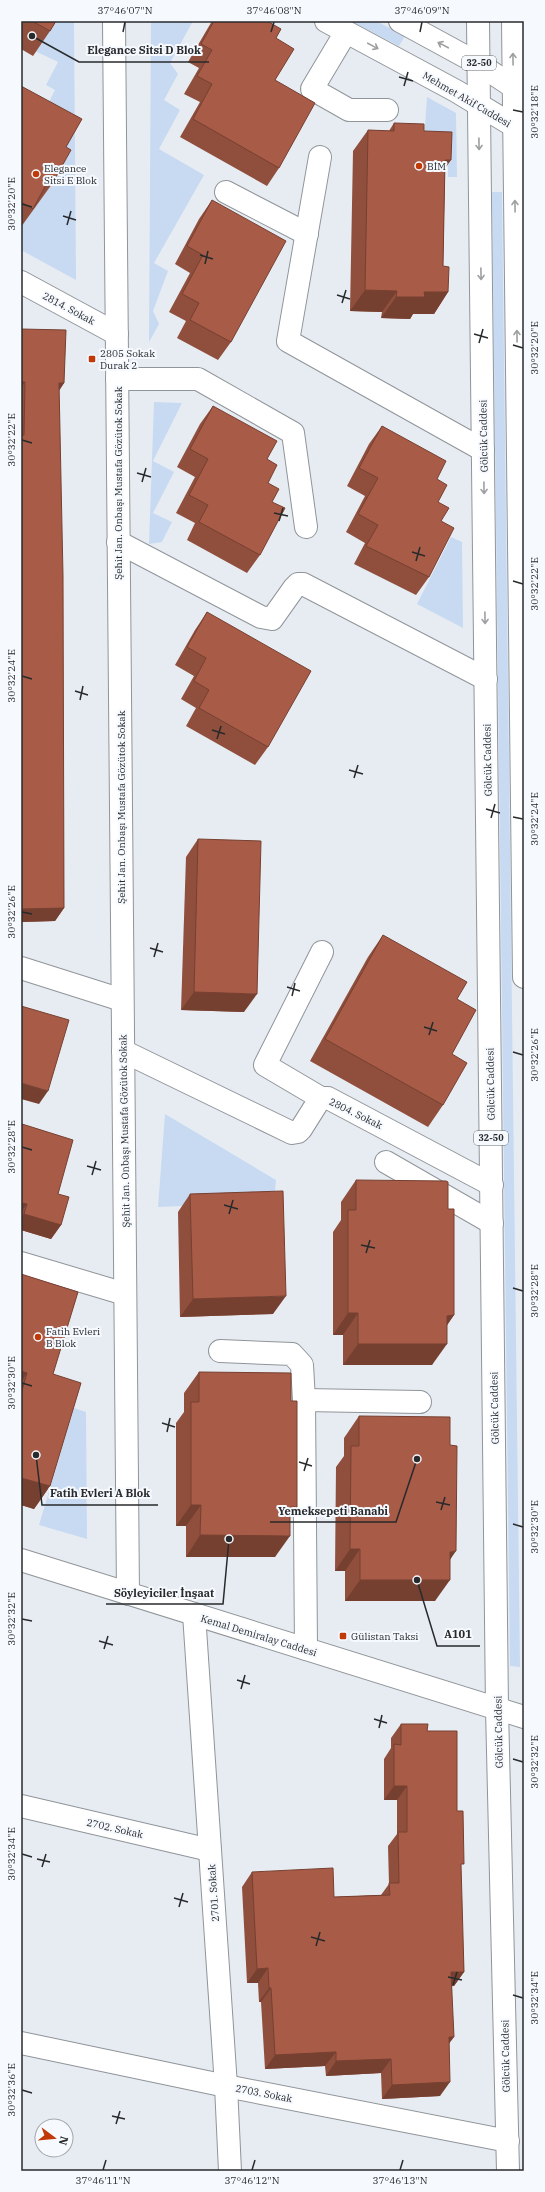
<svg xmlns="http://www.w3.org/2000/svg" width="545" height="2192" font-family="'IBM Plex Serif',serif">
<rect width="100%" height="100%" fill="#e7ecf3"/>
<g fill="#c7daf2">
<path d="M52,21H74L76,280L21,250V225L31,206L35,208L36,128L55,90L46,85L58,62L35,51Z"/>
<path d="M151,21H193L170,63L178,74L164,100L180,110L159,149L204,175L154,263L168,271L153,311L159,324L149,342Z"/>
<path d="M351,21H376L405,36L399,46Z"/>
<path d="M427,97L456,113L457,177H448V141L424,140Z"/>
<path d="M492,192H502L520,1667L510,1666Z"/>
<path d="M154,402L182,403L153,461L174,472L153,513L172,522L162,542L149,544Z"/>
<path d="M451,537L462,542L463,628L417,604Z"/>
<path d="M165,1114L276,1180L274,1202L158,1207Z"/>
<path d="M74,1408L86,1412L87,1539L39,1525Z"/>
</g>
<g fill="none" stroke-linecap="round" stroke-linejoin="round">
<g stroke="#90959a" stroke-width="24">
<g id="minor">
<path d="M114,21L128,1594"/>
<path d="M326,21L456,91L524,132"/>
<path d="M400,21L479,64L524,94"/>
<path d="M346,32L312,89L349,110H387"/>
<path d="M320,157L288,341L483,450"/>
<path d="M226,192L307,234"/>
<path d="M21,282L117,334"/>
<path d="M117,379H198L293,433L306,527"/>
<path d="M118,542L261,617L272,619L294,588L298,584H303L486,679"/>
<path d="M21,968L122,1000"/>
<path d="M123,1051L292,1133L298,1132L301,1129L318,1102L321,1098H328L492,1185"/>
<path d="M321,1098L265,1065L322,952"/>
<path d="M386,1162L492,1223"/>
<path d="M21,1263L125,1294"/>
<path d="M220,1351L292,1354L302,1365L304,1400L306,1649"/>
<path d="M304,1400L420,1402"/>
<path d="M21,1560L524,1717"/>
<path d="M194,1614L226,2086L230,2171"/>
<path d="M21,1806L210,1850"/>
<path d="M21,2043L226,2086L508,2141"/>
</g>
</g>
<g stroke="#90959a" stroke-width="24">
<g id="major">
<path d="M478,21L497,1709L508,2171"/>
<path d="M513,21L524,977"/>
</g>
</g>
<use href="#minor" stroke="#fff" stroke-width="22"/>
<use href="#major" stroke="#fff" stroke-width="22"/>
</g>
<g fill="#904e3c">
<path d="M21,21H56L50,31L33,56L21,49Z"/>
<path d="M212,21H245L246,22L247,21H267L276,38L275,80L279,168L267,186L180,137L200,102L184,94L199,68L188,62Z"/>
<path d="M21,86L66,147L52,184L21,227Z"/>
<path d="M394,123L424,131L445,168L443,266L448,292L434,314H413L410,319L381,318L382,312L350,311L353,151L368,130L389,131Z"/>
<path d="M212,200L231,342L218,360L177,338L186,321L169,312L190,273L175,264L199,219Z"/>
<path d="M21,329L64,383L59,391L64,908L55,921L21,922Z"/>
<path d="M213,406L267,459L268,483L272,502L260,555L247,573L187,540L195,523L176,513L195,477L177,467L200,424Z"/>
<path d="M382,426L437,479L438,502L441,521L429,577L416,595L354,564L365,543L346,532L365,496L347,486L369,444Z"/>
<path d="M207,612L268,747L255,765L186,726L196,708L181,699L194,676L175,665L195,630Z"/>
<path d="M198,839L244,1012L181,1010L186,857Z"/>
<path d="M383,935L457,999L452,1054L443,1105L428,1127L310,1061L368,957Z"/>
<path d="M22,1124L58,1194L61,1225L51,1239L21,1230V1126Z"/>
<path d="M356,1180L448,1209L454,1315L447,1325L432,1365H343V1335H333V1232L341,1220V1202Z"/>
<path d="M190,1194L273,1314L180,1317L178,1212Z"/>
<path d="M21,1274L53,1374L50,1486L34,1509L21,1505Z"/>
<path d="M199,1372L290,1516L275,1557H186V1526H176V1423L184,1412V1393Z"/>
<path d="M359,1416L450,1561L435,1601H345V1571H335L336,1467L344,1456V1438Z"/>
<path d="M401,1724L427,1731L457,1811L464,1972L454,1986H452L449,2044L440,2096L382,2099L381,2073L326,2076L325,2066L265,2069L261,2002H259L258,1983H247L242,1887L252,1872L334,1897L381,1895L389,1884L388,1846L397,1834V1800H384V1759L391,1748V1738Z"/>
</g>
<g fill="#764031">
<path d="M445,160H451L436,181Z"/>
<path d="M365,290L397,291L382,312L350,311Z"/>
<path d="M424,292H448L434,314H413L410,319L381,318L396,297Z"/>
<path d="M21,382H25L21,388Z"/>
<path d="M59,383H64L55,396Z"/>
<path d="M64,908L55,921L21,922V909Z"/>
<path d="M194,992L257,994L244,1012L181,1010Z"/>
<path d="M21,1083L48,1091L39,1104L21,1099Z"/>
<path d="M21,1203L27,1204L21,1212Z"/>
<path d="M24,1214L61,1225L51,1239L21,1230V1218Z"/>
<path d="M286,1296L273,1314L180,1317L193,1299Z"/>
<path d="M348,1313H358L343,1335H333Z"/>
<path d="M454,1315L439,1337L447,1316Z"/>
<path d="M358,1344H447L432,1365H343Z"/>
<path d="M21,1371L27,1373L21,1382Z"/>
<path d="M21,1478L50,1486L34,1509L21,1505Z"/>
<path d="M191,1505H201L186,1526H176Z"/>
<path d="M290,1507H297L282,1528Z"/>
<path d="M200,1535L290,1536L275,1557H186Z"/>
<path d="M350,1549H360L345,1571H335Z"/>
<path d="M456,1551L441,1573L450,1552Z"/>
<path d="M360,1580H450L435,1601H345Z"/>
<path d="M394,1786H407L397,1800H384Z"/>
<path d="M268,1968L258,1983H247L257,1969Z"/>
<path d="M451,1972H464L454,1986L441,1987Z"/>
<path d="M269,1988H271L261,2002H259Z"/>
<path d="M449,2037H454L443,2052Z"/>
<path d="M336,2052L325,2066L265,2069L275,2055Z"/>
<path d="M391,2059L381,2073L326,2076L336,2061Z"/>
<path d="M450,2082L440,2096L382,2099L392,2085Z"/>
</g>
<g fill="#a85b46" stroke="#764031">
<path d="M32,21H56L50,31Z"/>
<path d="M214,21H245L247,22L248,21H267L281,29L276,38L294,49L275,80L315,103L279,168L193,119L212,84L197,76L212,50L201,44Z"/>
<path d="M21,86L82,119L66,147L71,150L52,184L48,181L33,209L21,202Z"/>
<path d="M394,123L424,124V131L452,132L451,160H445L443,266L449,267L448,292H424L425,297H396L397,291L365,290L368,130L394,131Z"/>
<path d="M212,200L286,241L231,342L190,320L199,303L182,294L203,255L187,246Z"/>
<path d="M21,329L66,330L64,383H59L63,576L64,908L21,909V435H24L25,382H21Z"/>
<path d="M213,406L277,441L267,459L277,465L268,483L279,489L272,502L285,508L260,555L199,522L208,505L189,495L208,459L190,449Z"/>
<path d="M382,426L446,461L437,479L447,485L438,502L449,508L441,521L454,528L429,577L366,546L378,525L358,514L378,478L359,468Z"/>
<path d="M207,612L311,671L268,747L199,708L209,690L194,681L206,658L187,647Z"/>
<path d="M198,839L261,841L257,994L194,992Z"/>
<path d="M383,935L467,982L457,999L476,1010L452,1054L467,1063L443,1105L325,1039Z"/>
<path d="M21,1006L69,1020L48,1091L21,1083Z"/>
<path d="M22,1124L73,1140L58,1194L69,1197L61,1225L24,1214L27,1204L21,1203V1128Z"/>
<path d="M356,1180L446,1181L448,1182V1209H454V1315L447,1316V1344H358V1313H348V1210H356Z"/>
<path d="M283,1191L286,1296L193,1299L190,1194Z"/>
<path d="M21,1274L78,1292L53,1374L81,1383L50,1486L21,1478V1394L27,1373L21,1371Z"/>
<path d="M199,1372L291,1373V1401H297V1507H290V1536L200,1535L201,1505H191V1402H199Z"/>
<path d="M359,1416L450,1417V1445L457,1446L456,1551L450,1552V1580H360V1549H350L351,1446H359Z"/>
<path d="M401,1724H428L427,1731H457V1811H463L464,1864H461L464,1972H451L454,2037H449L450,2082L392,2085L391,2059L336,2061V2052L275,2055L271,1988H269L268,1968L257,1969L252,1872L333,1868L334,1897L390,1895L389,1883H399L398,1832H407V1786H394V1744L401,1745Z"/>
</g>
<defs><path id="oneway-shaft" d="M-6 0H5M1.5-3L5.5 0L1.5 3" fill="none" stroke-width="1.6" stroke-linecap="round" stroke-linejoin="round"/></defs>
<g stroke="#9e9fa0">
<use href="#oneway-shaft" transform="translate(443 45) rotate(-152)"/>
<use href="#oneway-shaft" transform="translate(373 46) rotate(28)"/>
<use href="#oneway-shaft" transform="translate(513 59) rotate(-91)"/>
<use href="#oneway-shaft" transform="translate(479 144) rotate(89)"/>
<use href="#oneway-shaft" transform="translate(515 206) rotate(-91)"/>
<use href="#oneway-shaft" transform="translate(481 274) rotate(89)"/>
<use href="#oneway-shaft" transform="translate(517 336) rotate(-91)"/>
<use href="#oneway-shaft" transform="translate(484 488) rotate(89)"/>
<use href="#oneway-shaft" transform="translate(485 618) rotate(89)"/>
</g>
<path fill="none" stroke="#282a2c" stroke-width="1.5" d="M123,32L125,22M271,32L274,22M420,32L422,22M399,77L413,81M404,86L408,72M513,110L523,112M22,204L32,207M63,216L76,220M67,225L71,211M200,255L213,259M205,264L208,251M337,295L350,299M342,303L346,290M474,334L488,338M479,343L483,329M513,345L523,348M22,440L32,443M137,473L151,477M142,482L146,468M274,513L288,516M279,521L283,508M412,552L425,556M416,561L420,547M513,581L523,584M22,676L32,679M75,691L88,695M80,700L83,686M212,730L225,734M217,739L221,726M349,770L363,774M354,778L358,765M486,809L500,813M513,817L523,819M491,818L495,804M22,912L32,914M150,948L163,952M154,957L158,943M287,987L300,991M292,996L295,983M424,1027L437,1031M429,1035L433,1022M513,1052L523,1055M22,1147L32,1150M87,1166L101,1170M92,1175L96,1161M224,1205L238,1209M229,1214L233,1200M361,1245L375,1248M366,1253L370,1240M513,1288L523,1291M22,1383L32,1386M162,1423L175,1427M167,1432L170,1418M299,1462L312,1466M304,1471L308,1458M436,1502L450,1505M441,1510L445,1497M513,1524L523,1527M22,1619L32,1621M99,1641L113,1645M104,1649L108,1636M237,1680L250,1684M241,1689L245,1675M374,1719L387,1723M379,1728L382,1715M513,1759L523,1762M22,1854L32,1857M37,1859L50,1862M42,1867L46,1854M174,1898L188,1902M179,1907L183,1893M311,1937L325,1941M316,1946L320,1932M448,1977L462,1980M453,1985L457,1972M513,1995L523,1998M22,2090L32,2093M112,2116L125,2119M116,2124L120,2111M103,2170L106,2160M252,2170L255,2160M400,2170L403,2160"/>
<g fill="#c13907" stroke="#f6faff" stroke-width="1.5">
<circle cx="419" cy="166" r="4"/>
<circle cx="36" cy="174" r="4"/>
<rect x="88" y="355" width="8" height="8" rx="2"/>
<circle cx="38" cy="1337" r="4"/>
<rect x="339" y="1632" width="8" height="8" rx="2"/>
</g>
<g text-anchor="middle" stroke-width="4" stroke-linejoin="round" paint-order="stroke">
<g fill="#f6faff" stroke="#66686b" stroke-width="1">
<rect x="462" y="56" width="34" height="14" rx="3"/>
<rect x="474" y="1131" width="34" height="14" rx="3"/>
</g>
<g font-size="9" font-weight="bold" fill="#282a2c">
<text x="479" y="66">32-50</text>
<text x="491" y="1141">32-50</text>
</g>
<g font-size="10" fill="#282a2c" stroke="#f6faff">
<text transform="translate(467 99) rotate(30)" y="4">Mehmet Akif Caddesi</text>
<text transform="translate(69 308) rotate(28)" y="4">2814. Sokak</text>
<text transform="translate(483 436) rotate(-91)" y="4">Gölcük Caddesi</text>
<text transform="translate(118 483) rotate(-90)" y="4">Şehit Jan. Onbaşı Mustafa Gözütok Sokak</text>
<text transform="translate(487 760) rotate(-91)" y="4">Gölcük Caddesi</text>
<text transform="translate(121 807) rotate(-90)" y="4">Şehit Jan. Onbaşı Mustafa Gözütok Sokak</text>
<text transform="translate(490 1084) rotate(-91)" y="4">Gölcük Caddesi</text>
<text transform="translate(356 1113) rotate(26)" y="4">2804. Sokak</text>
<text transform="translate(124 1131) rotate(-91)" y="4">Şehit Jan. Onbaşı Mustafa Gözütok Sokak</text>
<text transform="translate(494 1408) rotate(-91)" y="4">Gölcük Caddesi</text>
<text transform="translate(259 1635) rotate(17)" y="4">Kemal Demiralay Caddesi</text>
<text transform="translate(498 1732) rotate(-91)" y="4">Gölcük Caddesi</text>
<text transform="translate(115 1828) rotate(13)" y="4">2702. Sokak</text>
<text transform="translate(213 1893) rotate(-94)" y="4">2701. Sokak</text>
<text transform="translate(505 2056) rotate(-91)" y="4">Gölcük Caddesi</text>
<text transform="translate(264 2093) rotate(11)" y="4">2703. Sokak</text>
</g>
<g font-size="10" fill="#282a2c" stroke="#f6faff" text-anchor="start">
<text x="427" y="170">BİM</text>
<text x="44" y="172">Elegance<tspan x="44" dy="12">Sitsi E Blok</tspan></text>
<text x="100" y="357">2805 Sokak<tspan x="100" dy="12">Durak 2</tspan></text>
<text x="46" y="1335">Fatih Evleri<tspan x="46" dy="12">B Blok</tspan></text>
<text x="351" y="1640">Gülistan Taksi</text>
</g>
</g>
<path fill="none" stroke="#282a2c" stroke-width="1.5" d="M32 36L79 62H209M36 1455L42 1505H158M417 1459L396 1522H270M229 1539L223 1604H106M417 1580L437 1646H480"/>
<g fill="#282a2c" stroke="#f6faff" stroke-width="1.5">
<circle cx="32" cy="36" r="4"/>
<circle cx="36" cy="1455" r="4"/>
<circle cx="417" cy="1459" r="4"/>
<circle cx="229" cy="1539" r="4"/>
<circle cx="417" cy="1580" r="4"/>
</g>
<g font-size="11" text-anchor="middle" font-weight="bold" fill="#282a2c" stroke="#f6faff" stroke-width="4" stroke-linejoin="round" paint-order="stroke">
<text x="144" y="54">Elegance Sitsi D Blok</text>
<text x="100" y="1497">Fatih Evleri A Blok</text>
<text x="333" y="1515">Yemeksepeti Banabi</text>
<text x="164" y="1597">Söyleyiciler İnşaat</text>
<text x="458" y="1638">A101</text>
</g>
<rect width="545" height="2192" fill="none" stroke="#f6faff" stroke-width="44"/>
<g transform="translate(54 2138) rotate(106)"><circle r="19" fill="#f6faff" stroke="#a4a7ab"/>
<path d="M0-3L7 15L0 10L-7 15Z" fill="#c13907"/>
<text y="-6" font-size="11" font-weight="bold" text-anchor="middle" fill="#282a2c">N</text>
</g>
<rect x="22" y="22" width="501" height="2148" fill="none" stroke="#282a2c" stroke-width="1.5"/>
<g font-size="10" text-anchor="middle" fill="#282a2c">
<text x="125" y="14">37°46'07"N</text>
<text x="274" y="14">37°46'08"N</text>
<text x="422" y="14">37°46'09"N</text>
<text transform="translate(534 112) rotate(-90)" y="4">30°32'18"E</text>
<text transform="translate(11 204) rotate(-90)" y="4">30°32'20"E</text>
<text transform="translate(534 348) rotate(-90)" y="4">30°32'20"E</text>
<text transform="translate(11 440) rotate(-90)" y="4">30°32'22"E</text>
<text transform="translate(534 584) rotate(-90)" y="4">30°32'22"E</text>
<text transform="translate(11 676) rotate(-90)" y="4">30°32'24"E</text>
<text transform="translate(534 819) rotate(-90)" y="4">30°32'24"E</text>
<text transform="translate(11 912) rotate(-90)" y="4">30°32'26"E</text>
<text transform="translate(534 1055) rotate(-90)" y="4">30°32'26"E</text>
<text transform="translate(11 1147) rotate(-90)" y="4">30°32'28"E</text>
<text transform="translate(534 1291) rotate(-90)" y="4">30°32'28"E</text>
<text transform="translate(11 1383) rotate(-90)" y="4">30°32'30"E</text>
<text transform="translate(534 1527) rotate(-90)" y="4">30°32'30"E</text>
<text transform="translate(11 1619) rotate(-90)" y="4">30°32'32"E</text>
<text transform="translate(534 1762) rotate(-90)" y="4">30°32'32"E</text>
<text transform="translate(11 1854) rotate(-90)" y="4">30°32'34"E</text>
<text transform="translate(534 1998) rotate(-90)" y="4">30°32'34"E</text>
<text transform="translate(11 2090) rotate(-90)" y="4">30°32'36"E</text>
<text x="103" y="2184">37°46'11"N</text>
<text x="252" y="2184">37°46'12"N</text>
<text x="400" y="2184">37°46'13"N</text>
</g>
</svg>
